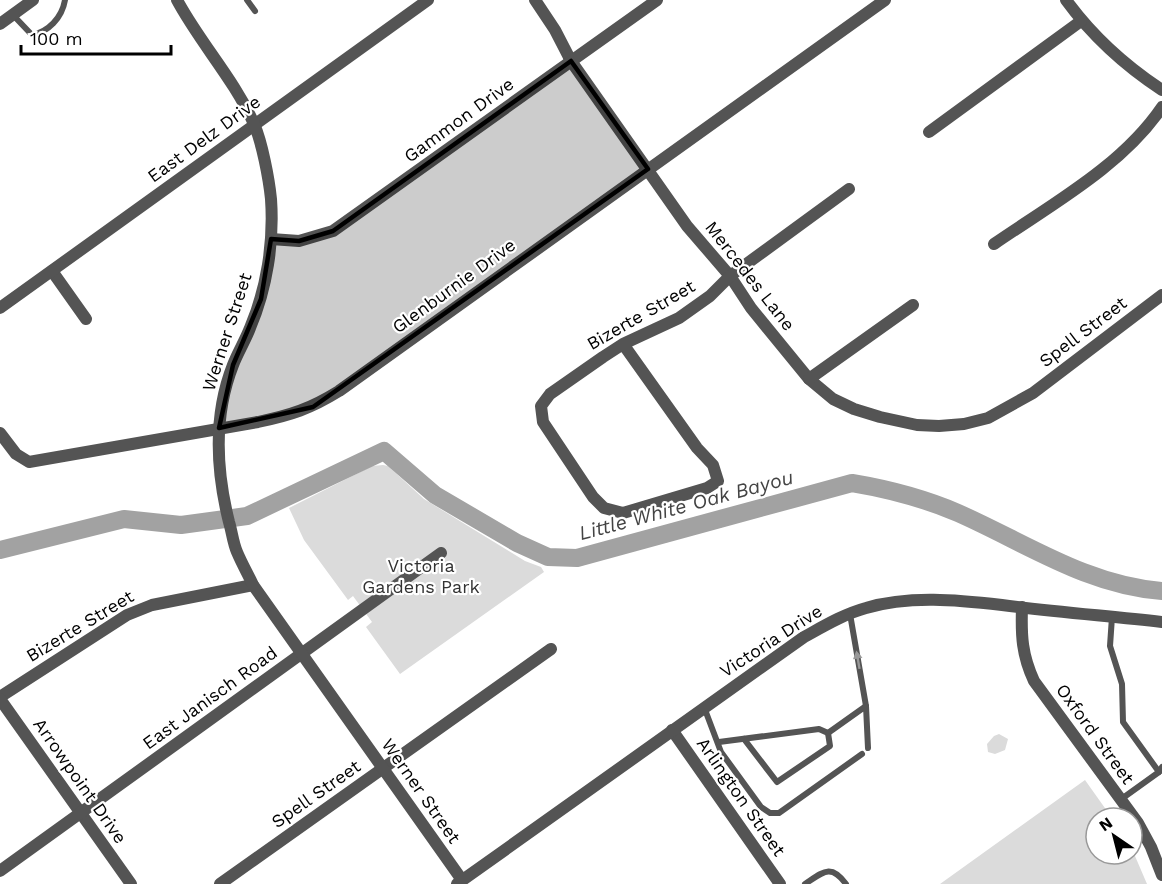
<svg xmlns="http://www.w3.org/2000/svg" width="1162" height="884" font-family="'Work Sans',sans-serif">
<rect width="100%" height="100%" fill="#fff"/>
<g fill="#dbdbdb">
<path d="M383,465L388,466L424,499L525,561L541,567L544,572L400,674L366,627L372,622L353,596L348,600L304,540L289,508L372,466Z"/>
<path d="M999,734L1008,739L1005,750L995,754L988,752L987,744L994,736Z"/>
<path d="M1085,780L1112,818H1096V854H1132V849L1147,884H940Z"/>
</g>
<g fill="none" stroke-linecap="round" stroke-linejoin="round">
<path stroke="#a2a2a2" stroke-width="18" d="M0,550L124,519L181,525L247,516L384,451L435,495L517,543L548,557L577,558L852,483C888,489 923,498 958,513C1026,543 1086,585 1162,591"/>
<g stroke="#545454" stroke-width="6">
<path d="M247,0L255,11"/>
<path d="M13,15L32,35C48,32 62,18 65,0"/>
<path d="M850,614L866,706"/>
<path d="M1112,617L1110,646L1122,684L1123,722L1159,772"/>
<path d="M704,707L721,752L761,807L770,813H779L862,754"/>
<path d="M828,733L866,706L868,748"/>
<path d="M744,739L777,782L830,746L828,733"/>
<path d="M719,742L819,729L828,733"/>
<path d="M1120,800L1159,772L1162,767"/>
<path d="M805,884C823,872 831,863 846,884"/>
</g>
<g stroke="#545454" stroke-width="12">
<path d="M535,0L555,30L571,61L687,226L730,276L751,308L809,379L833,399L854,409L880,417L917,425L939,426L964,424L988,418L1033,393L1162,295"/>
<path d="M1066,0C1093,37 1124,65 1162,90"/>
<path d="M0,24L33,0"/>
<path d="M929,132L1081,21"/>
<path d="M271,239L299,241L333,231L657,0"/>
<path d="M994,244C1052,204 1122,166 1162,107"/>
<path d="M52,271L86,319"/>
<path d="M0,308L428,0"/>
<path d="M623,344L697,448L713,465L718,481L707,488L623,513L604,508L593,497L543,422L541,406L550,394L603,357L623,344L679,318L710,296L730,276L849,189"/>
<path d="M809,379L913,305"/>
<path d="M0,433L16,454L29,462L258,422C291,415 310,409 339,391L885,0"/>
<path d="M0,697L127,615L152,605L253,585"/>
<path d="M0,699L131,884"/>
<path d="M672,730L780,884"/>
<path d="M0,871L441,553"/>
<path d="M220,884L551,649"/>
</g>
<g stroke="#545454" stroke-width="12">
<path d="M177,0C200,43 234,79 254,124C262,142 269,179 271,199C274,242 267,288 250,328C245,341 238,352 233,365C213,416 216,470 229,522C232,532 233,543 237,552C242,564 248,574 253,585L462,880"/>
<path d="M1022,607C1021,636 1022,655 1034,681L1138,823L1151,847L1162,875"/>
<path d="M457,884L804,637C824,626 844,614 866,608C909,595 958,600 1002,605C1056,612 1109,616 1162,622"/>
</g>
</g>
<defs><path id="oneway-solid" d="M-6-.8H1V-3.2L6.5 0L1 3.2V.8H-6Z" transform="scale(1.5)"/></defs>
<use fill="#989898" href="#oneway-solid" transform="translate(858 660) rotate(-100)"/>
<path fill="#000" fill-opacity="0.2" stroke="#000" stroke-width="4.5" stroke-linejoin="round" d="M571,61L648,169L313,407L219,428L233,365L261,299L271,239L299,241L333,231Z"/>
<g text-anchor="middle" stroke-width="4.5" stroke-linejoin="round" paint-order="stroke">
<g font-size="18" fill="#000" stroke="#fff">
<text transform="translate(459 120) rotate(-36)" y="6">Gammon Drive</text>
<text transform="translate(204 139) rotate(-36)" y="6">East Delz Drive</text>
<text transform="translate(750 276) rotate(52)" y="6">Mercedes Lane</text>
<text transform="translate(454 286) rotate(-36)" y="6">Glenburnie Drive</text>
<text transform="translate(641 315) rotate(-30)" y="6">Bizerte Street</text>
<text transform="translate(227 332) rotate(-72)" y="6">Werner Street</text>
<text transform="translate(1083 332) rotate(-37)" y="6">Spell Street</text>
<text transform="translate(80 626) rotate(-31)" y="6">Bizerte Street</text>
<text transform="translate(771 641) rotate(-33)" y="6">Victoria Drive</text>
<text transform="translate(210 698) rotate(-36)" y="6">East Janisch Road</text>
<text transform="translate(1095 734) rotate(54)" y="6">Oxford Street</text>
<text transform="translate(80 781) rotate(55)" y="6">Arrowpoint Drive</text>
<text transform="translate(421 791) rotate(55)" y="6">Werner Street</text>
<text transform="translate(316 794) rotate(-35)" y="6">Spell Street</text>
<text transform="translate(741 797) rotate(55)" y="6">Arlington Street</text>
</g>
<g font-size="18" fill="#323232" stroke="#fff">
<text x="421" y="572">Victoria<tspan x="421" dy="21">Gardens Park</tspan></text>
</g>
<g font-size="20" font-style="italic" fill="#434343" stroke="#fff">
<text transform="translate(686 505) rotate(-15)" y="7">Little White Oak Bayou</text>
</g>
</g>
<g transform="translate(1114 836) rotate(325)"><circle r="28" fill="#ffffff" stroke="#999999" stroke-width="1.5"/>
<path d="M0-4.5L10 22L0 15L-10 22Z" fill="#000000"/>
<text y="-9" font-size="16" font-weight="bold" text-anchor="middle" fill="#000000">N</text>
</g>
<path d="M21 45v9h150v-9" fill="none" stroke="#000000" stroke-width="3"/>
<text x="30" y="45" font-size="18" fill="#000000" stroke="#ffffff" stroke-width="4.5" paint-order="stroke">100 m</text>
</svg>
